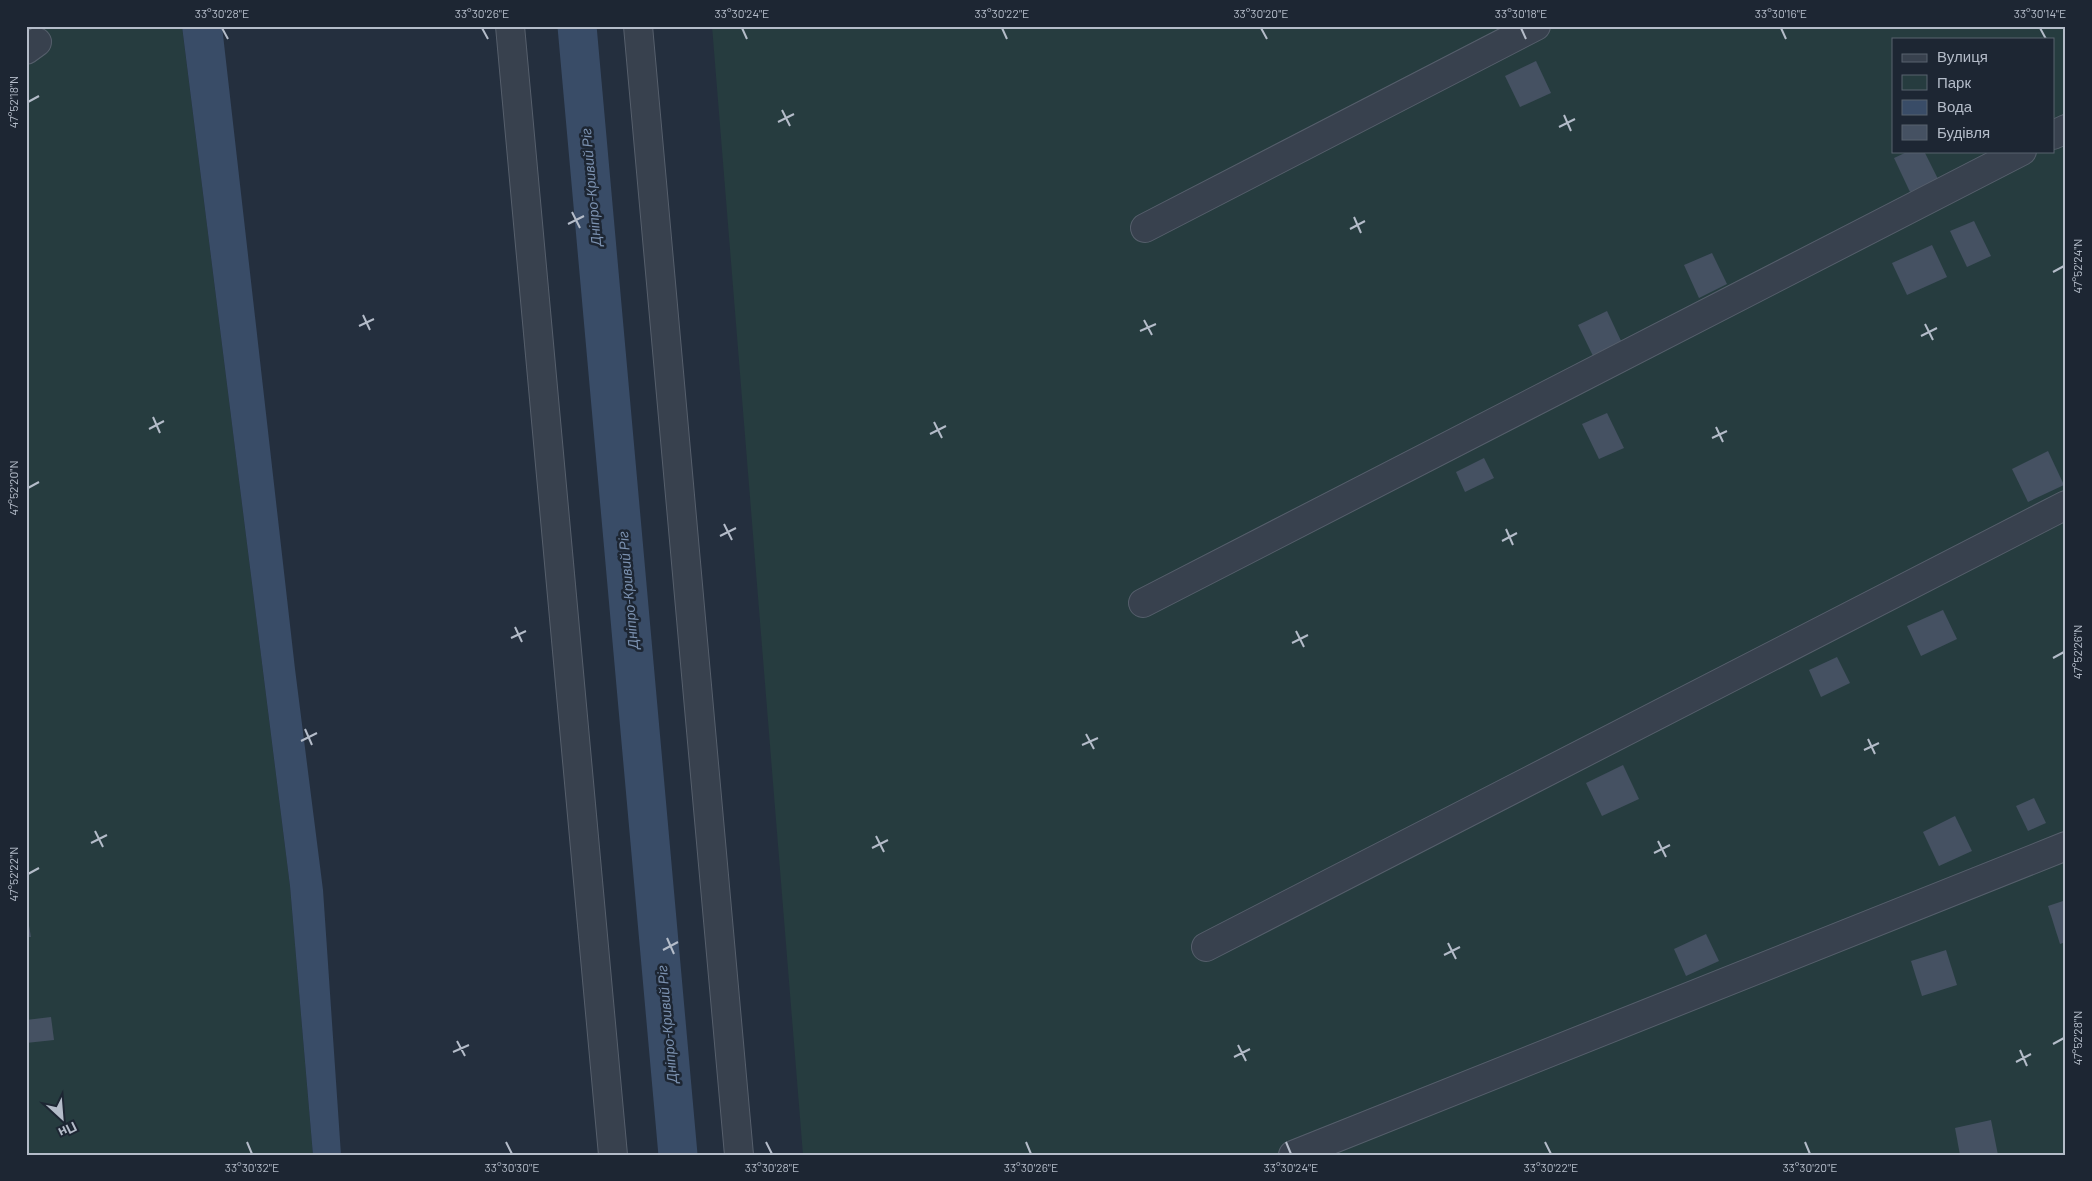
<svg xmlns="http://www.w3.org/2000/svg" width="2092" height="1181" font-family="Barlow,sans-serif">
<rect width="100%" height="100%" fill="#242f3e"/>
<g fill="#263c3f" fill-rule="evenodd">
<path d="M26,26H182L290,886L313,1155H26Z"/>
<path d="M712,26H2066V1155H803ZM1893,39H2053V151H1893Z"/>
</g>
<path fill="#394c67" d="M182,26H222L295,669L323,890L341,1155H313L290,886Z"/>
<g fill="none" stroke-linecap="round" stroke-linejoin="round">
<path stroke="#394c67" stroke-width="39" d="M577,26L678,1155"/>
</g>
<g fill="#455162">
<path d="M1536,61L1551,93L1520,107L1505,76Z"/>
<path d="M1909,151H1924L1938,179L1910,192L1894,158Z"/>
<path d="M1974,221L1991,256L1967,267L1950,231Z"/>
<path d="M1932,245L1947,277L1907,295L1892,263Z"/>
<path d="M1712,253L1727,284L1699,298L1684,265Z"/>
<path d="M1607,311L1622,343L1593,356L1578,325Z"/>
<path d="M1607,413L1624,448L1599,459L1582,424Z"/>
<path d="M2048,451L2064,485L2028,502L2012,469Z"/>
<path d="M1484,458L1494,478L1465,492L1456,472Z"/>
<path d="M1943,610L1957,639L1921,656L1907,626Z"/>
<path d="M1837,657L1850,683L1821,697L1809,670Z"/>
<path d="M1623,765L1639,799L1602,816L1586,783Z"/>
<path d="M2034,798L2046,823L2028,831L2016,806Z"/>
<path d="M1955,816L1972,851L1939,866L1923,832Z"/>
<path d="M2066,900V942L2060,944L2048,906Z"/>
<path d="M26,908L31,937H26Z"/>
<path d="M1706,934L1719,961L1686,976L1674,949Z"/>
<path d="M1946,950L1957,985L1922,996L1911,961Z"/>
<path d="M51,1017L54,1040L26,1043V1020Z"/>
<path d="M1991,1120L1998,1155H1960L1955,1128Z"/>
</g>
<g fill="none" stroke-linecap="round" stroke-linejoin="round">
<g stroke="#565f6c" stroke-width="30">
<g id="minor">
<path d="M510,26L613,1155"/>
<path d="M638,26L739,1155"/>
<path d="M26,50L37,42"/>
<path d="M2053,135L2066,129"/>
<path d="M1145,228L1536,26"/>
<path d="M1143,603L2022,151"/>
<path d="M1206,947L2066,505"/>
<path d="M1293,1155L2066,846"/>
</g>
</g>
<use href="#minor" stroke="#38414e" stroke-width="28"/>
</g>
<path fill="none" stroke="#b4bcc9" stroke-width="2" d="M222,28L228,39M482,28L488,39M742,28L747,39M1002,28L1007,39M1261,28L1267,39M1521,28L1526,39M1781,28L1786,39M2040,28L2046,39M28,102L39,96M782,110L790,126M1564,115L1571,131M778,122L794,114M1559,127L1575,119M572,212L580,228M1354,217L1361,233M568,224L584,216M1350,229L1365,221M2053,272L2064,266M363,315L370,330M1144,320L1152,335M1925,324L1933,340M359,326L374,319M1140,331L1156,324M1921,336L1937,328M153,417L160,433M934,422L942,438M1716,427L1723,442M149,429L164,421M930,434L946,426M1712,438L1727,431M28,488L39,482M724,524L732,540M1506,529L1513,545M720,536L736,528M1502,541L1517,533M515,627L522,642M1296,631L1304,647M511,638L526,631M1292,643L1308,635M2053,658L2064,652M305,729L312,745M1086,734L1094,749M1868,739L1875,754M301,741L317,733M1082,745L1098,738M1864,750L1879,743M95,831L103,847M876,836L884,852M1658,841L1666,857M91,843L107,835M872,848L888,840M1654,853L1670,845M28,874L39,868M667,938L674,954M1448,943L1456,959M663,950L678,942M1444,955L1460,947M457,1041L465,1056M2053,1044L2064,1038M1238,1045L1246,1061M2020,1050L2027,1066M453,1052L469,1045M1234,1057L1250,1049M2016,1062L2031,1054M247,1142L252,1154M506,1142L512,1154M766,1142L772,1154M1026,1142L1031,1154M1286,1142L1291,1154M1545,1142L1551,1154M1805,1142L1810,1154"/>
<g text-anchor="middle" stroke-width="5" stroke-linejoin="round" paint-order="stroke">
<g font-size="14" font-style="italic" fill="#7c92b1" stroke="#1d2633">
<text transform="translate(591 187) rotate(-95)" y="5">Дніпро-Кривий Ріг</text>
<text transform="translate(628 590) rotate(-95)" y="5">Дніпро-Кривий Ріг</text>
<text transform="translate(667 1024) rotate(-95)" y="5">Дніпро-Кривий Ріг</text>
</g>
</g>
<rect width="2092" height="1181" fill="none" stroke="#1d2633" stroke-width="55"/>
<rect x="1892" y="38" width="162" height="115" fill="#1d2633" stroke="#59626f"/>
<rect x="1902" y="54" width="25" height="8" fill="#38414e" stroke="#59626f"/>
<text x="1937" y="62" font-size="15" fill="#b4bcc9">Вулиця</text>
<rect x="1902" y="75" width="25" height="15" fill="#263c3f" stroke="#59626f"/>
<text x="1937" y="88" font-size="15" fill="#b4bcc9">Парк</text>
<rect x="1902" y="100" width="25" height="15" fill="#394c67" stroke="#59626f"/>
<text x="1937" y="112" font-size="15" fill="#b4bcc9">Вода</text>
<rect x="1902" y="125" width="25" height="15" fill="#455162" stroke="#59626f"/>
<text x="1937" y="138" font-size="15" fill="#b4bcc9">Будівля</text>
<g transform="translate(62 1118) rotate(154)" stroke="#1d2633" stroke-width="4" paint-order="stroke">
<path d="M0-4L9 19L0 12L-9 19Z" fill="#b4bcc9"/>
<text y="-8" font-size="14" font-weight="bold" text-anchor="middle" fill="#b4bcc9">Пн</text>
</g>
<rect x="28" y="28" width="2036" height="1126" fill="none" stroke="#b4bcc9" stroke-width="2"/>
<g font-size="12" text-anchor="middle" fill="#b4bcc9">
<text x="222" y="18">33°30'28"E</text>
<text x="482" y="18">33°30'26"E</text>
<text x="742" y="18">33°30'24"E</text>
<text x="1002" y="18">33°30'22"E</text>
<text x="1261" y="18">33°30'20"E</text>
<text x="1521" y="18">33°30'18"E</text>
<text x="1781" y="18">33°30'16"E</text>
<text x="2040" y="18">33°30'14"E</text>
<text transform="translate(14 102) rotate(-90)" y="4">47°52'18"N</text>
<text transform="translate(2078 266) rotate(-90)" y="4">47°52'24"N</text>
<text transform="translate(14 488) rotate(-90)" y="4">47°52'20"N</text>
<text transform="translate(2078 652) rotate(-90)" y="4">47°52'26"N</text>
<text transform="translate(14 874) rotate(-90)" y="4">47°52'22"N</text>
<text transform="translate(2078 1038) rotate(-90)" y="4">47°52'28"N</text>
<text x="252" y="1172">33°30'32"E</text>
<text x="512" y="1172">33°30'30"E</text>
<text x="772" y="1172">33°30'28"E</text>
<text x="1031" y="1172">33°30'26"E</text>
<text x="1291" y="1172">33°30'24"E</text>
<text x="1551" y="1172">33°30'22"E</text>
<text x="1810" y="1172">33°30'20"E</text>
</g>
</svg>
